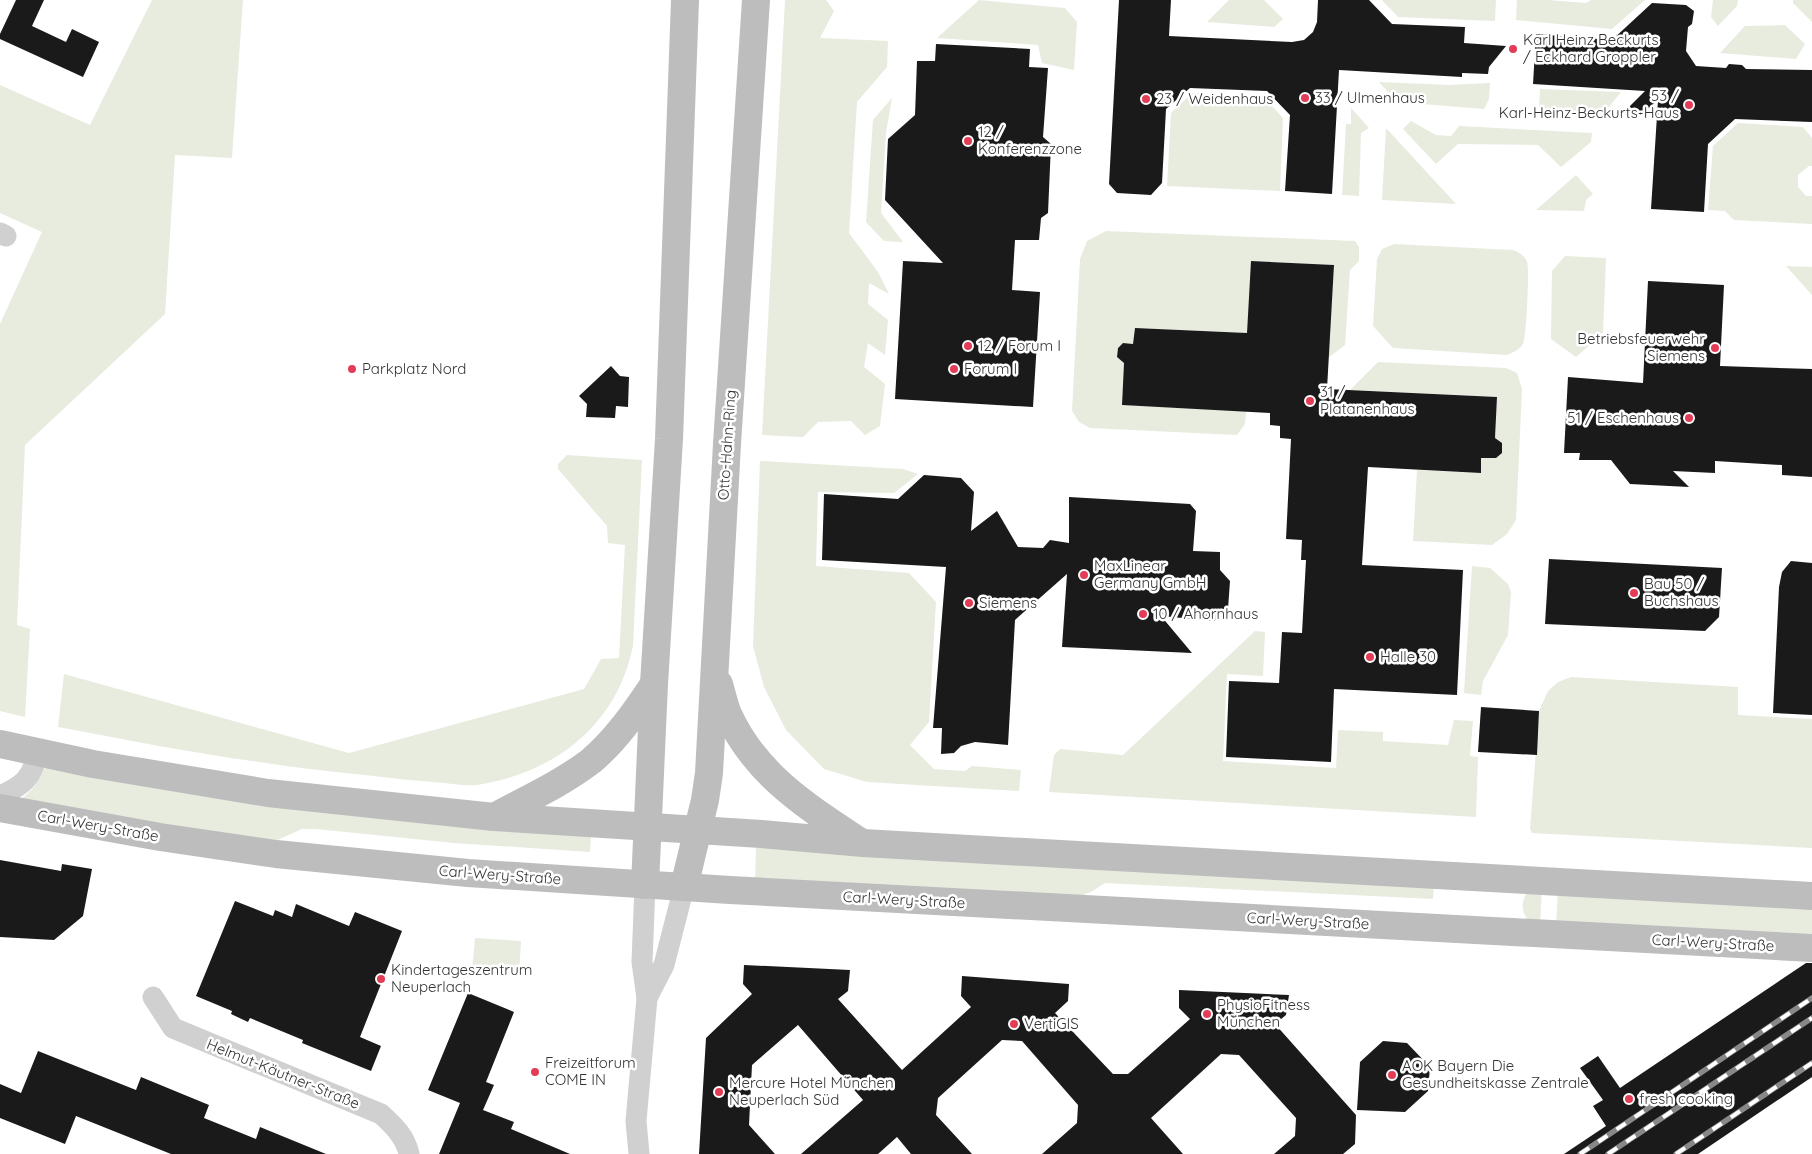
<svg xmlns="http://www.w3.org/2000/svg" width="1812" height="1154" font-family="Quicksand,sans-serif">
<rect width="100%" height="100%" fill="#fff"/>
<g fill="#e7ecdf">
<path d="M152,0H243L232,158L175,155L165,314L25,445L17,625L30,629L25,717L0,711V324L42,232L0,213V85L90,125Z"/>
<path d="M785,0H826L834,11L820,38L888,41L887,67L857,102L849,233L878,272L889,294L869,283L868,304L888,320L885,355L868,343L864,367L885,384L880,426L865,435L851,421L818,422L803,437L762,435Z"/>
<path d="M979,0L1065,8L1077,22L1074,70L1042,63L1038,45L937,38Z"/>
<path d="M1229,0H1264L1283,19L1274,27L1207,22Z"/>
<path d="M1382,0H1496L1495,21L1398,17Z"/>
<path d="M1517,0H1548L1586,3L1591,0H1645L1612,29L1516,20Z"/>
<path d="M1713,0H1738L1737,6L1718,26L1711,17Z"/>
<path d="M1793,0H1812V22L1793,3Z"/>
<path d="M1785,25L1805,44L1796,59L1720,53L1745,26Z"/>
<path d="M1379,82L1449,85L1490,83L1489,99L1484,109L1397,102Z"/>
<path d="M1540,89L1621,92L1604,113L1539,109Z"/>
<path d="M1192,93L1263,96L1283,118L1280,191L1167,186L1171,113Z"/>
<path d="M892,98L886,133L881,213L903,242L884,241L866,222L873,120Z"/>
<path d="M1351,108L1369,128L1361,133L1359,196L1342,195L1346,124H1351Z"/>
<path d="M1411,121L1436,135L1451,136L1459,126L1592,133L1591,142L1561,167L1538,145L1458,144L1436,164L1403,129Z"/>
<path d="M1738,123L1803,127L1812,138V166H1809L1798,175V187L1806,196H1812V224L1734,220L1725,211L1708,210L1713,146Z"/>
<path d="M1386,128L1456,204L1382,200Z"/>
<path d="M1576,175L1593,194L1586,200L1584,211L1536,210Z"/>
<path d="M1106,231L1355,241L1359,247V261L1350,270L1345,345L1328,358L1334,265L1252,261L1247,333L1135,328L1133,344L1123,343L1118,348L1117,357L1124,363L1122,405L1246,411L1245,424L1237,435L1090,428L1079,422L1072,411L1080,259L1087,241Z"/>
<path d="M1394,244L1513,250C1520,253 1524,255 1527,262C1530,268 1526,339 1523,344C1519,350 1514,352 1507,355L1393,348L1373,326L1377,259L1382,249Z"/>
<path d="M1565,256L1606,258L1603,333L1576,357L1551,339L1552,271Z"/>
<path d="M1786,266L1812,267V295Z"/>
<path d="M1378,362L1506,368L1517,373L1522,389L1516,520L1507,534L1492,545L1413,541L1417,470L1481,473V458H1496L1502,453V443L1495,438L1497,397L1350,390Z"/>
<path d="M567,455L642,460L633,646C617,725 555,773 477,785C467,786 454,784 444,783C417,781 391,778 365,775C327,771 289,767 252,761C187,752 123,739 58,727L64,674L349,753L584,689L601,659L619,658L625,545L608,543L607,526L558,469V464Z"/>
<path d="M760,461L903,469L918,474L894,493L818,492L816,566L909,573L936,602L929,722L910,745L934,769L965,771L972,766L1021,770L1019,791L867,782L824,769L786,730L764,687L753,646Z"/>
<path d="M1472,566L1490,568L1508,584L1511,592L1508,635L1483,681L1481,695L1464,693Z"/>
<path d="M1255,631L1265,632L1263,676L1227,674L1223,761L1336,768L1338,730L1383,732V741L1448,745L1454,720L1473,721L1470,756L1478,757L1476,817L1049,792L1054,755L1060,749L1123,755Z"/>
<path d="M1571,677L1738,687V715L1812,719V848L1532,833L1530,829L1539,711L1548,691L1558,682Z"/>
<path d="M46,766L591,836L590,852L454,843L316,829H302L275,841L264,842L22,799L34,787Z"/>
<path d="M756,845L1434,881L1433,899L1105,883L1091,892L1077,897L755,884Z"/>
<path d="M1542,887L1540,925C1537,923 1532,922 1529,920C1520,914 1521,896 1530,891C1534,889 1538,888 1542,887Z"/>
<path d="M1558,888L1812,902V940L1556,926Z"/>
<path d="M475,938L521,941L519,975L472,972Z"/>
</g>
<g fill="#1a1a1a">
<path d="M16,0H44L32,26L66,42L72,29L99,42L83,77L0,39V34Z"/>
<path d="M1119,0H1171L1169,36L1292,42L1304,40L1313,32L1317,22L1318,0H1369L1392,24L1465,27L1464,43L1506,46L1489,67L1488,74L1462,73V77L1339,70L1332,194L1285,191L1290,115L1267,91L1190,88L1166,109L1162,183L1151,195L1117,193L1109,184Z"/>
<path d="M1652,3L1686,5L1694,11L1692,24L1688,27L1686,51L1696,66L1726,68L1729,64L1742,65L1746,69L1812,70V122L1735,119L1708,144L1704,212L1651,209L1658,100L1636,119L1627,109L1645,91L1533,84L1536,34L1612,40Z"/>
<path d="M936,44L1030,49L1029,67L1048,68L1043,137L1051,144L1048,213L1041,218L1039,240H1015L1012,290L1040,292L1033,407L895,399L903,261L943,263L885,200L888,139L915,115L917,61H935Z"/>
<path d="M1251,261L1334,265L1327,389L1497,397L1495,438L1502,443V453L1496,458H1481V473L1368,467L1362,565L1463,570L1457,695L1334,689L1331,762L1226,757L1229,681L1279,683L1282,632L1302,633L1306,560H1301L1302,540L1286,539L1291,439L1280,438V426L1270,425V413L1122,405L1124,363L1117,357L1118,348L1123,343L1133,344L1135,328L1247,333Z"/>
<path d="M1648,281L1724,285L1720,366L1812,369V477L1782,475V465L1715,461V473L1673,471L1689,487L1630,484L1611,460H1579L1580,453H1564L1568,377L1643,383Z"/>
<path d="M611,366L620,376L629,377L628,407L616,406L615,418L586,417L587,404L579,396Z"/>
<path d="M924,475L961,478L974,492L971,531L997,511L1018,547L1043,548L1050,540L1069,543V497L1190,504L1196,511L1193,551L1220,552V570L1230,581L1228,609L1214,621L1161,616L1192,653L1062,647L1067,574L1015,620L1008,745L975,742L961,746L954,753L941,754L942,728H933L946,567L822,560L824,494L898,499Z"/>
<path d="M1549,559L1722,568L1719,617L1705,631L1545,624Z"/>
<path d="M1791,561L1812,563V715L1773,713L1779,587L1782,572Z"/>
<path d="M1481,707L1539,711L1537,755L1478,752Z"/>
<path d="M0,860L61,871L62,864L92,869L83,916L54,940L0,937Z"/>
<path d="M235,901L273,916L275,910L292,917L296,904L349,926L355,912L402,931L360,1037L381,1046L371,1071L302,1043L303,1040L250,1018L248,1022L231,1014L232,1011L196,996Z"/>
<path d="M1806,963H1812V1077L1698,1154H1564L1606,1126L1593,1106L1603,1100L1580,1068L1598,1056L1620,1088Z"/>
<path d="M744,965L850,970L848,991L838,999L902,1070L971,1007L961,996L962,976L1069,984L1068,1001L1055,1013L1113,1074H1128L1190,1019L1179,1008V990L1289,995L1286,1015L1275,1024L1356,1115L1355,1144L1343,1154H1274L1295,1136L1296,1118L1239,1055L1221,1054L1151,1118L1183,1154H1042L1077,1123L1078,1105L1022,1041L1002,1040L938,1098L936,1115L972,1154H911L897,1137L878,1154H801L863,1100L798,1025L752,1065L749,1125L775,1154H699L706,1038L752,994L743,984Z"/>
<path d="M468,993L514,1012L486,1082L494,1085L483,1110L514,1122L511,1129L570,1154H439L460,1103L428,1090Z"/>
<path d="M1383,1041L1407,1043L1430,1067L1428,1091L1405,1112L1357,1110L1360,1062Z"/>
<path d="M38,1051L136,1090L141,1077L209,1105L204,1118L256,1139L260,1127L326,1154H171L76,1116L65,1144L0,1118V1084L21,1093Z"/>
</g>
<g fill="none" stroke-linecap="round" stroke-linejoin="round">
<g stroke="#d0d0d0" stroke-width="21">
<path d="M0,233L6,236"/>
<path d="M0,796C22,786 33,778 37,753"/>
<path d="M153,997L173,1028L381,1114C394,1126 405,1136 409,1154"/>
<path d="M647,998L664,965L684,887"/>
<path d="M639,1154L636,1121L647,998L642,962L645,885"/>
</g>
<g stroke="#bdbdbd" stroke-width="28">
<path d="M719,684C722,694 724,704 728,714C755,774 806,806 859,841"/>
<path d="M0,744L93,764L268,793L494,817L761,834L863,843L1812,896"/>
<path d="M0,808L160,837L276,854L468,873L730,890L1812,948"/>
<path d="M494,817C527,799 561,784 591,761C616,740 636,711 654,684"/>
<path d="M645,885L654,684L669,439L685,0"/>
<path d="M684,887L705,800L709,773L727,444L756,0"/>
</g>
<g stroke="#888" stroke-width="5.5">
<g id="rail">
<path d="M1580,1154L1812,998"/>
<path d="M1608,1154L1812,1018"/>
<path d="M1676,1154L1812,1063"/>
</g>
</g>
<use href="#rail" stroke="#fff" stroke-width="4" stroke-dasharray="11" stroke-linecap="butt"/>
</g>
<g fill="#e33c56" stroke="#fff" stroke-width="2">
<circle cx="1513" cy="49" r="5"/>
<circle cx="1305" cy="98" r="5"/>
<circle cx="1146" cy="99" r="5"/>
<circle cx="1689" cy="105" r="5"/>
<circle cx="968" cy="141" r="5"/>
<circle cx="968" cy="346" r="5"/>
<circle cx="1715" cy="348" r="5"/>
<circle cx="352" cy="369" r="5"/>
<circle cx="954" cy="369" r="5"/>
<circle cx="1310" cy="401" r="5"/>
<circle cx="1689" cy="418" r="5"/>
<circle cx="1084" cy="575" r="5"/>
<circle cx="1634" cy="593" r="5"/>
<circle cx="969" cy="603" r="5"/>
<circle cx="1143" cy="614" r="5"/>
<circle cx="1370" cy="657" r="5"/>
<circle cx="381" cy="979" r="5"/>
<circle cx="1207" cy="1014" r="5"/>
<circle cx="1014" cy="1024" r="5"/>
<circle cx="535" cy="1072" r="5"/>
<circle cx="1392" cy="1075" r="5"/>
<circle cx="719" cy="1092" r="5"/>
<circle cx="1629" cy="1099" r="5"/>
</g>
<g text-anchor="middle" stroke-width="5" stroke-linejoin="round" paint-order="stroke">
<g font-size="15" fill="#333" stroke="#fff" text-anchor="start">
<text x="1523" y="45">Karl Heinz Beckurts<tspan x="1523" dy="17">/ Eckhard Groppler</tspan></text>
<text x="1679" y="101" text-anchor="end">53 /<tspan x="1679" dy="17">Karl-Heinz-Beckurts-Haus</tspan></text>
<text x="1315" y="103">33 / Ulmenhaus</text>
<text x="1156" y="104">23 / Weidenhaus</text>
<text x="978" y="137">12 /<tspan x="978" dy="17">Konferenzzone</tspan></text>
<text x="1705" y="344" text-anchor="end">Betriebsfeuerwehr<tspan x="1705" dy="17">Siemens</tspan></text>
<text x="978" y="351">12 / Forum I</text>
<text x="362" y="374">Parkplatz Nord</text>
<text x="964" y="374">Forum I</text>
<text x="1320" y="397">31 /<tspan x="1320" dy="17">Platanenhaus</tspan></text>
<text x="1679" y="423" text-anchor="end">51 / Eschenhaus</text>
<text x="1094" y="571">MaxLinear<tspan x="1094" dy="17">Germany GmbH</tspan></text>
<text x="1644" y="589">Bau 50 /<tspan x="1644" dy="17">Buchshaus</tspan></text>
<text x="979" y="608">Siemens</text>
<text x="1153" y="619">10 / Ahornhaus</text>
<text x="1380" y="662">Halle 30</text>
<text x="391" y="975">Kindertageszentrum<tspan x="391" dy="17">Neuperlach</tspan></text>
<text x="1217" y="1010">PhysioFitness<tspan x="1217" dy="17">München</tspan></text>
<text x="1024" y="1029">VertiGIS</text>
<text x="545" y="1068">Freizeitforum<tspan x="545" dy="17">COME IN</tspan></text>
<text x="1402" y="1071">AOK Bayern Die<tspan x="1402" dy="17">Gesundheitskasse Zentrale</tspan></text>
<text x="729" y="1088">Mercure Hotel München<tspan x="729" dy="17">Neuperlach Süd</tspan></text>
<text x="1639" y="1104">fresh cooking</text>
</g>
<g font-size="15" fill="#333" stroke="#fff">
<text transform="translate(727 445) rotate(-86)" y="5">Otto-Hahn-Ring</text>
<text transform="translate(98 826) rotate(10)" y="5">Carl-Wery-Straße</text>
<text transform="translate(500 875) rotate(4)" y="5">Carl-Wery-Straße</text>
<text transform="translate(904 900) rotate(3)" y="5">Carl-Wery-Straße</text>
<text transform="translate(1308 921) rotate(3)" y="5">Carl-Wery-Straße</text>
<text transform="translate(1713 943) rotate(3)" y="5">Carl-Wery-Straße</text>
<text transform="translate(283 1074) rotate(22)" y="5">Helmut-Käutner-Straße</text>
</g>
</g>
</svg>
